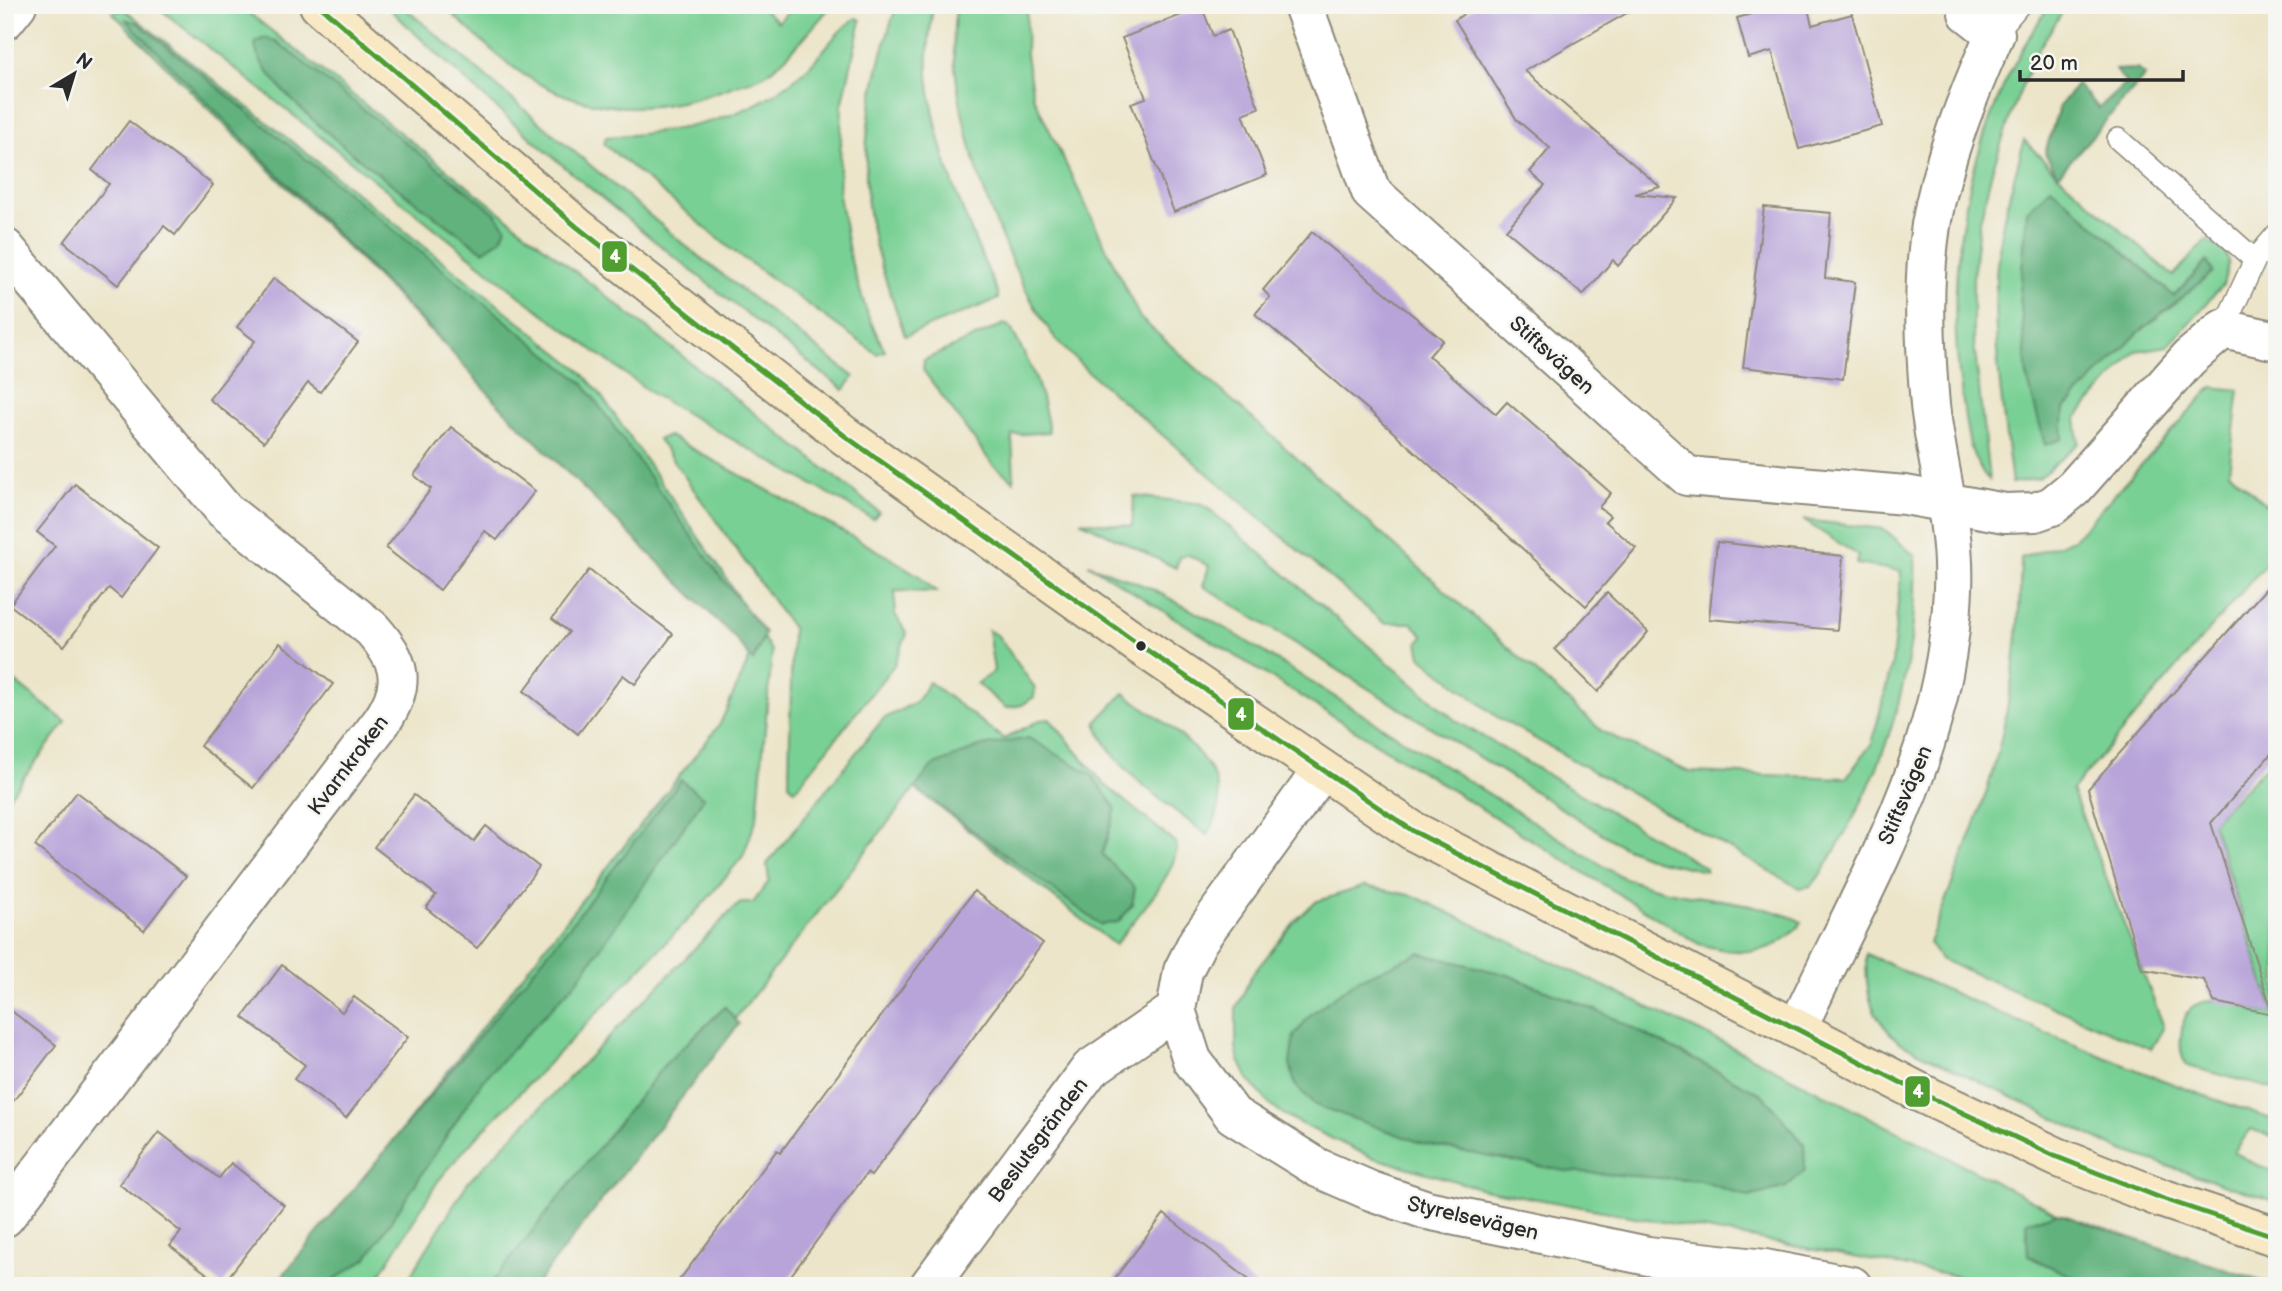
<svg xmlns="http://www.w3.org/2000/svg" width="2282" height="1291" font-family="'Balsamiq Sans',sans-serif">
<rect width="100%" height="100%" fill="#f6f6f2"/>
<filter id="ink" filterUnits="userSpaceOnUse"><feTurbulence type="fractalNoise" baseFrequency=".0143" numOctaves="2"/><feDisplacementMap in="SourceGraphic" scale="14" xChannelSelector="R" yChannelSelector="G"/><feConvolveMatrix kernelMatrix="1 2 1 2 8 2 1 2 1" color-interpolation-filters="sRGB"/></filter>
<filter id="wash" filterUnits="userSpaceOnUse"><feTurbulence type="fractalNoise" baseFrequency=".00686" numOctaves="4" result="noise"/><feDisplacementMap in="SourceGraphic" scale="28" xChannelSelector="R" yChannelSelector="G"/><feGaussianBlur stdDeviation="1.57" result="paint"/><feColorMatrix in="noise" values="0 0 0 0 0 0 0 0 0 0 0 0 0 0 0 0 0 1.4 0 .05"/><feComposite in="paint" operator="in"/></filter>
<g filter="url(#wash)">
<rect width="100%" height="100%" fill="#ece5c9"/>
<g fill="#79d094" stroke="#527e60" stroke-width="2">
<path d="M155,5H239L879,512L873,519L654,395L521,297Z"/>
<path d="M386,5H401L687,247L854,377L844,390C687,268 528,145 386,5Z"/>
<path d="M442,5H759L778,22L794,5H832C812,28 790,56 766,74C757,80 742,83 731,87C671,110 606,117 546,87C507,69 474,33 442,5Z"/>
<path d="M897,5H933C931,28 926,52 928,75C936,153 966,222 998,293V299L905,336C895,306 883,275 875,244C855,164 870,82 897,5Z"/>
<path d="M957,5H1027L1026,55L1033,96L1140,318L1603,732L1689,772L1846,778L1872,743L1892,664L1901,571L1856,564L1859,556L1803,520L1884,529L1915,556C1919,656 1891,756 1840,842C1831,857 1823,874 1811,886L1799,888L1497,717L1421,657L1418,642L1424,637L1412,623H1384L1087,371C1075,358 1060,346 1050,331C1002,261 938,90 957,5Z"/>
<path d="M2050,5H2067L2034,56L2012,112L1992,171L1979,225L1973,278V333L1989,480C1967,456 1967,428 1962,396C1941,263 1971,116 2050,5Z"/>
<path d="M124,9L579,369L598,391L723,573L772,652L757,817L743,856L704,903L465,1149L438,1181L373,1286H279L720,724L752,653L112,12Z"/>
<path d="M856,18L861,20L842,106L839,195L850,258L868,316L885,351L877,354L732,250L604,144L606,137C678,132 748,122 803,72C822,56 835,31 856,18Z"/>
<path d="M2024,140L2058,175L2173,276L2206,240L2224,250L2229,261L2223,285L2168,346L2136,351L2076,418L2079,443L2039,478L2012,483C2002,403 1987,314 2001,233C2006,202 2017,171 2024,140Z"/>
<path d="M1004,324L1010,327C1032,367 1042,386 1049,432L1012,435L1014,481L992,464L923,370L924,360Z"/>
<path d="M2212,387L2239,390L2229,471L2277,515V551L2072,790L2164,1027L2151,1049L1940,959L1929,943C1951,884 1978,824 1995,763C2013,696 2020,627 2021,558L2073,540Z"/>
<path d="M669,436L884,554L919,576L936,592L895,591V614L907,634L894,665L795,790L789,784L792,628L658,439Z"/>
<path d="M1134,496L1203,504L1455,720L1706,868V871L1655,860L1622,846L1203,586L1209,566L1187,554L1179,557L1176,568L1080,521L1132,526Z"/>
<path d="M1088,564L1150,588L1227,629L1616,874C1675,903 1742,893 1802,922C1776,958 1737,955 1699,944Z"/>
<path d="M988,630L998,636L1035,688L1034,697L1022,705L1006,708L977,684L994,671Z"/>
<path d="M5,674L66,722L5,802Z"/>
<path d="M929,682L1004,739L1040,720L1050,719L1104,784L1177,844C1177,875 1133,920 1115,945L915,788L527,1286H404L468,1182L734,908L741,903H753L769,881L767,864L883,719L916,702Z"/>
<path d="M1124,693C1166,725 1250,771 1207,835C1172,807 1108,767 1096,722Z"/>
<path d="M2277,755V1090L2187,1066C2179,1055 2180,1042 2182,1029C2190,980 2241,1010 2274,1014L2212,822Z"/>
<path d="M1365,886L1414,896L1732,1047L2057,1213L2026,1222L2075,1278L2108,1286H2012L1483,1189L1371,1157L1295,1121L1272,1107L1248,1079L1239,1061L1236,1047V1009L1252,975L1296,920L1315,902Z"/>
<path d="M1866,954C2001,1015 2136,1074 2277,1121V1139L2251,1129L2234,1152L2257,1165L2277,1171V1202L2122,1151L1900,1043C1869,1015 1866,995 1866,954Z"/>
</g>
<g fill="#62b27e" stroke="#466e54" stroke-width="2">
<path d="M125,19L138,23L583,383L720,576L765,633L753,661L733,636L500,406L439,338Z"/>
<path d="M265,38L276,41L494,212L506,227L501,239L483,251C439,218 254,93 255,42Z"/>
<path d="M2137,69L2145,76L2058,175L2045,153L2059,107L2077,84L2099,108L2126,83L2115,70Z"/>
<path d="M2051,187L2174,296L2207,261L2213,272L2138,333L2064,409L2062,439L2045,445L2027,377L2020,294L2027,211Z"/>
<path d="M1029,738L1091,774L1116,809L1102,854L1135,888L1132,905L1118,922L1101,925L915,788L932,766L982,746Z"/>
<path d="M681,780L704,798L578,980L483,1080L367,1258L324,1286H274L568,928Z"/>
<path d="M1419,953L1508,975L1603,1013L1762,1094L1804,1144L1805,1170L1786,1187L1749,1197L1701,1181L1565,1171L1424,1144L1315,1105L1295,1085L1290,1063L1294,1036L1311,1014L1357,980Z"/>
<path d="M725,1007L739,1024L535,1286H489L665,1064Z"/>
<path d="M2057,1213L2275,1286H2108L2075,1278L2028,1256L2026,1222Z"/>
</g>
<g id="blocks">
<g fill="#b8a4d9">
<path d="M1477,5H1641L1525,71L1660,187L1635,194L1677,198L1618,266L1613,260L1583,295L1506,230L1545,185L1530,172L1550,148L1517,120L1455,20Z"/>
<path d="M1783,5H1807L1812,25L1852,14L1882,126L1799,149L1772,51L1748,58L1737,18Z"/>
<path d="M1202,7L1213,36L1229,30L1259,108L1243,114L1267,175L1174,212L1131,103L1146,98L1122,38Z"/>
<path d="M129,121L213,185L175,235L164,226L118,285L64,242L109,184L92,170Z"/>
<path d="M1764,207L1831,213L1825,278L1855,282L1843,379L1743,367Z"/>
<path d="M1312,232L1443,340L1429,356L1496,414L1507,402L1611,493L1599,507L1610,516L1605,521L1636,548L1586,606L1372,413L1255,314L1270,297L1263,290Z"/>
<path d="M274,278L358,342L320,392L308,383L264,442L209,399L255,341L237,327Z"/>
<path d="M451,427L535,491L497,540L485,531L440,590L386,548L431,489L414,475Z"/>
<path d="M75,484L158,548L121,598L109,588L64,646L10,605L55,546L37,532Z"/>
<path d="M1717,542L1843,556L1837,630L1709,619Z"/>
<path d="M589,570L673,634L635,684L623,675L578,734L524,691L569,632L552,619Z"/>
<path d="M2277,576V747L2211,823L2273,1014L2214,1002L2204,980L2142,969L2088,789Z"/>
<path d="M1607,593L1648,632L1598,692L1555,649Z"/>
<path d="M280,643L333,684L253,788L200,746Z"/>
<path d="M77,792L186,876L144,930L35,846Z"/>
<path d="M414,795L474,841L486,826L539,867L477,948L426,908L436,895L374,847Z"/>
<path d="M974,891L1043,943L871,1176L867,1173L783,1286H675L777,1150L780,1153Z"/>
<path d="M282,965L342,1012L354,997L408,1037L346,1118L294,1079L305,1065L243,1017Z"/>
<path d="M5,1006L56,1045L5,1112Z"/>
<path d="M159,1132L219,1178L231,1163L284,1205L222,1285L170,1246L181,1232L119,1184Z"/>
<path d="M1164,1214L1257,1286H1109Z"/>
</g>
</g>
</g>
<g filter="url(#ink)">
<use href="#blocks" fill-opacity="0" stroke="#8c887a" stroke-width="2"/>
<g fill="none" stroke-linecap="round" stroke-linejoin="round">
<g stroke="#8c887a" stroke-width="24">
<g id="lane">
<path d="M1995,34L2019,5"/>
<path d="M2118,139L2255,260"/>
<path d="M2223,329L2255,260L2277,234"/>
</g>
</g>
<g stroke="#8c887a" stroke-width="42">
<g id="street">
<path d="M1303,5L1371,192L1687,476L1905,495L2005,513L2035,512L2052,506L2074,488L2189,358L2223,329L2277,341"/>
<path d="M5,20L17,5"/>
<path d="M5,248L224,510L372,629C401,662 407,683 382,721L5,1217"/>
<path d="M1176,1010L1192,1060L1233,1115L1318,1168L1371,1191L1427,1210L1648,1256L1765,1269L1852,1286"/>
<path d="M1797,1029C1864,883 1947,755 1953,589C1956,527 1937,466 1930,405C1925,346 1922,284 1931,225C1942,160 1968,95 1995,34L1968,13"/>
<path d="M929,1286L1090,1069L1176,1010L1183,971L1198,941L1322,770"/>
</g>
</g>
<g stroke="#8c887a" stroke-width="42">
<path id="secondary" d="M319,5L577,227L845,436L1141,646L1413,831L1923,1094L2057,1157L2161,1198L2277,1237"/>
</g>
<use href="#lane" stroke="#fff" stroke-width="21"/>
<use href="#street" stroke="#fff" stroke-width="38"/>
<use href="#secondary" stroke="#f8e8c3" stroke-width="38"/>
<g stroke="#f6f6f2" stroke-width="10">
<path id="bus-1" d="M319,5L577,227L845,436L1141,646L1413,831L1923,1094L2057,1157L2161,1198L2277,1237"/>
</g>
<use href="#bus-1" stroke="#509e2f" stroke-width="5"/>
</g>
</g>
<circle fill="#2b2b2b" stroke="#f6f6f2" stroke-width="2.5" cx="1141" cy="646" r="6"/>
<g text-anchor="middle" stroke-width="5" stroke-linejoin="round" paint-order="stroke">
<g font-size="21" fill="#2b2b2b" stroke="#f6f6f2">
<text transform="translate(1552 355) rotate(42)" y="7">Stiftsvägen</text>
<text transform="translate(348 765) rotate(-53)" y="7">Kvarnkroken</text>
<text transform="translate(1905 795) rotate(-67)" y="7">Stiftsvägen</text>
<text transform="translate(1038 1140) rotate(-53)" y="7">Beslutsgränden</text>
<text transform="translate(1473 1218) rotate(13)" y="7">Styrelsevägen</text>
</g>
</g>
<g stroke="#f6f6f2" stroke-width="2.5">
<rect x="601" y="240" width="27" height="33" rx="7" fill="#509e2f"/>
<rect x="1227" y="697" width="28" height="34" rx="7" fill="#509e2f"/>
<rect x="1904" y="1075" width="27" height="33" rx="7" fill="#509e2f"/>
</g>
<g font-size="19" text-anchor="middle" font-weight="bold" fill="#fff">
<text x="615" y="263">4</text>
<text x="1241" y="721">4</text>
<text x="1918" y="1098">4</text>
</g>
<rect width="2282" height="1291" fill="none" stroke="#f6f6f2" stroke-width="28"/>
<g transform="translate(74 74) rotate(38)" stroke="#f6f6f2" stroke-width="5" paint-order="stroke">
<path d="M0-5L12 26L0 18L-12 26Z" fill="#2b2b2b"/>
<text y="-10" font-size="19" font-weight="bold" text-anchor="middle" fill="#2b2b2b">N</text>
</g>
<path d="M2020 70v10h163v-10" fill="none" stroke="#2b2b2b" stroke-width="3.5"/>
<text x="2030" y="70" font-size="21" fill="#2b2b2b" stroke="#f6f6f2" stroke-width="5" paint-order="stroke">20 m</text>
</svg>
